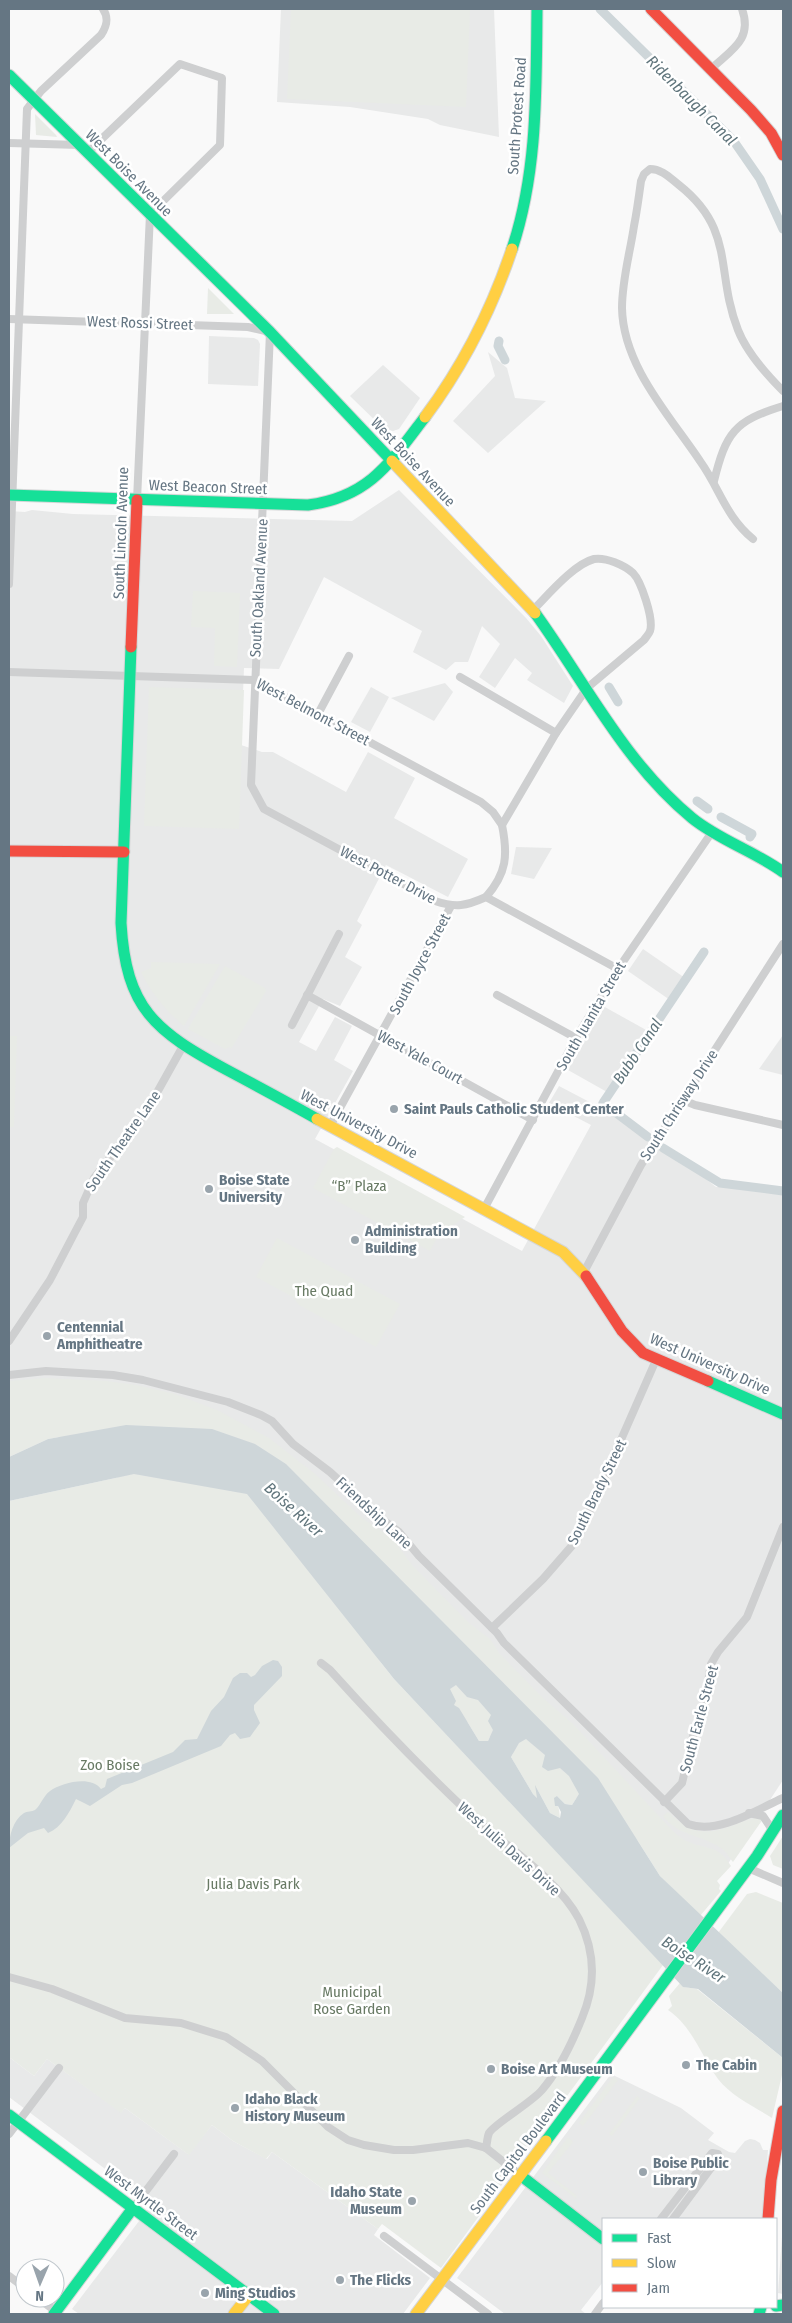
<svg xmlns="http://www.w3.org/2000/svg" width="792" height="2323" font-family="'Fira Sans Condensed',sans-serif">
<rect width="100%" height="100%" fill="#f9f9f9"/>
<g fill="#e8e9e9">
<path d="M281,9H494L499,137L440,125L428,119L350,107L277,102Z"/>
<path d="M209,336L254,338L258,340L260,344L258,386L208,384Z"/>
<path d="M488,352L507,368L515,398L546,401L488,453L453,421L495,376Z"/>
<path d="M383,365L420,398L399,429L393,431L384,429L350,396Z"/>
<path d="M399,490L526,618L541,636L573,686L564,703L527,680L532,673L515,658L495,688L479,677L500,644L482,626L468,662H455L446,670L413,652L422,631L324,577L279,669L244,668L241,745L262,752H273L346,792L368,752L415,778L394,818L468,859L448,897L386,865L357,921L362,925L345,957L362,967L340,1006L323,999L299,1042L316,1051L335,1017L352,1026L334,1060L353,1071L315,1139L522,1251L591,1125L549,1103L559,1086L599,1107L607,1092L568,1070L603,1006L648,1031L614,1081L608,1107L662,1144L716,1187L752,1184L783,1191V1780L710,1891L9,1402V511L25,512L32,510L73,514L352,521Z"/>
<path d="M445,683L453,692L434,721L391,698Z"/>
<path d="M371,687L389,697L370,732L351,722Z"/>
<path d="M516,847L552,848L534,879L511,874Z"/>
<path d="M643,949L685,978L670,1000L628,971Z"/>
<path d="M783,1035V1075L759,1069Z"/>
<path d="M9,2057L34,2076L47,2059L121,2112L125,2108L188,2154L212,2125L233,2141L267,2159L272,2152L378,2229L374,2235L430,2278L403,2314H79L72,2309L152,2204L9,2097Z"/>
<path d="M611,2074L681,2108L714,2133L708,2140L729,2152L735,2153L745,2141L750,2139L755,2140L760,2143L763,2150H768L763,2219H603V2282L581,2310L586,2314H505L457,2278Z"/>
<path d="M783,2223V2294L778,2293Z"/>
</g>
<g fill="#e8ebe6">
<path d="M291,9H470L466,107L287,99Z"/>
<path d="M35,114L56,135L57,137L36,135Z"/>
<path d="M208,288L234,314H207Z"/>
<path d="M193,591L240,593L237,667L214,666L215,628L191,627Z"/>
<path d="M149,687L244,690L239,829L144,826Z"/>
<path d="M151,962L220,964L184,1026C165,1010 152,994 141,972L151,968Z"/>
<path d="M225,966L265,988L266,991L231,1049L230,1047L225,1049L188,1029Z"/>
<path d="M9,1036H17L14,1127H9Z"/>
<path d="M337,1147L465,1217L439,1234L430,1251L313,1188L334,1149Z"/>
<path d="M277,1238L400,1304L376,1347L299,1305L293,1297L256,1277Z"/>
<path d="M45,1378L106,1381L136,1385L175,1394L217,1410L269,1438L315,1474L362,1518L392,1538L412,1565L469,1623L490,1639L499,1653L543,1698L572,1723L670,1828C674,1832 678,1836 683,1839C702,1851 716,1841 731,1866L717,1881L720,1885L719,1889L721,1891L700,1916L660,1876L598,1778L286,1464L255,1444L212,1429L126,1425L48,1439L9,1457V1381Z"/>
<path d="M134,1474L247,1494L394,1679L663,1965L441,2268L382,2224L378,2229L272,2152L266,2159L233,2141L212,2125L189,2155L125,2108L121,2113L47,2059L34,2076L9,2057V1501Z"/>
<path d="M456,1685L467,1697L478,1700L491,1715L493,1730L488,1741H479L459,1708L453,1705L450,1689Z"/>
<path d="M526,1739L545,1755L548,1771L559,1768L569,1776L579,1794L572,1805L565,1804L557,1796L560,1818L550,1813L536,1787L538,1799L533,1794L511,1757L519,1743Z"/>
<path d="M668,1812C692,1835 706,1836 737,1824C747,1820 753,1817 763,1819L733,1862C729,1857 727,1852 721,1848C702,1835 678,1836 663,1816Z"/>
<path d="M783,1836V1869L773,1865L770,1856Z"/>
<path d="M756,1892L783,1903V1993L718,1933L747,1894Z"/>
<path d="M680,1983L684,1987L697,1989L783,2058L782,2075L772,2118C755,2107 731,2096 718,2079C701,2056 693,2027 668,2010L672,2006L669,1996Z"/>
<path d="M613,2077L618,2080L583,2126L579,2123Z"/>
<path d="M637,2096L640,2098L612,2136L609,2134Z"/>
<path d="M568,2137L573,2142L548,2173L576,2195L577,2199L542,2173Z"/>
</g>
<g fill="#ced6d9" fill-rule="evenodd">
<path d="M126,1425L212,1429L255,1444L286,1464L598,1778L660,1876L783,1993V2058L698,1989L683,1987L394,1679L247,1494L134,1474L9,1501V1457L48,1439ZM456,1685L467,1697L478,1700L491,1715L488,1721L493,1730L488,1741H479L459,1708L454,1705L456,1701L450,1689ZM526,1739L545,1755L542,1767L548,1771L560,1768L569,1776L579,1794L572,1805L565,1804L557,1796L554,1798L555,1806H558L561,1812L560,1818L550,1813L535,1785L537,1798L533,1794L511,1757L519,1743Z"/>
<path d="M273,1660L278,1661L282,1667V1676L254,1705V1710L260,1723L250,1737L240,1739L235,1733L230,1735L221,1746L132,1783L122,1785L90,1806L76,1799C69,1813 62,1827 48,1833L44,1828L28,1833L9,1848C9,1836 13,1820 24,1813C27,1811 32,1812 35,1810C41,1805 43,1796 50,1791C62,1783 90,1775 101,1789L105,1787L107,1779L173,1752L185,1740L197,1739L211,1711L224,1697L233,1678L240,1673H247L251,1677L255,1675L262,1666Z"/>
</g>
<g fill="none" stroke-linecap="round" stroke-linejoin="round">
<g stroke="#ced6d9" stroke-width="9">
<path d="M600,9L733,140L760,179L783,229"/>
<path d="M499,341L498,346L505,360"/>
<path d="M609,687L618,702"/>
<path d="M697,801L708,809"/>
<path d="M721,817L752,834L750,837"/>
<path d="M648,1137L603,1103L704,952"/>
<path d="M663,1148L720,1183L783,1191"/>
</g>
<g stroke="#d5d6d7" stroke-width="13">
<g id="fast">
<path d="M9,75L270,332L392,461"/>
<path d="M512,249C538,171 536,90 537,9"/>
<path d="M9,495L308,505C369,497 390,463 425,417"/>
<path d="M535,613C585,682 624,762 692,818C719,840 754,851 783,872"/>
<path d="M131,647L121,923C126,1009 155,1031 227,1070C257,1086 287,1102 317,1119"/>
<path d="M708,1381L783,1414"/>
<path d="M9,2115L274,2314"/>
<path d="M546,2141L757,1856L783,1815"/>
<path d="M520,2175L603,2239"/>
<path d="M776,2306L783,2305"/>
<path d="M54,2314L133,2208"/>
<path d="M759,2314L761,2307"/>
</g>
</g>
<g stroke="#d5d6d7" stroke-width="13">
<g id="slow">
<path d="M425,417C463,366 492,309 512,249"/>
<path d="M392,461L535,613"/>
<path d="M317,1119L563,1252L586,1276"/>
<path d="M234,2314L249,2295"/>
<path d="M416,2314L546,2141"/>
</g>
</g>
<g stroke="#d5d6d7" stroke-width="13">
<g id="jam">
<path d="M651,9L751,110L771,133L783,155"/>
<path d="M131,647L137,500"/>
<path d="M9,851L124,852"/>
<path d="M586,1276L622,1331L643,1353L708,1381"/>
<path d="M768,2219L771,2180L783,2111"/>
</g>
</g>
<g stroke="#cecfd0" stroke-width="8">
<path d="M711,69C731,50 753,40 742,9"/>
<path d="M9,143L80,145"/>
<path d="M88,152L180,64L222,78L220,145L150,214L137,500"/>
<path d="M9,319L248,327L270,332L251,785L264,809L435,901C456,908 466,906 486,897L618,969"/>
<path d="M714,481C726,433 734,421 783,406"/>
<path d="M753,539C726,517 720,489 700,461C670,416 623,366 622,308C622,280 630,253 634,226C637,211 639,196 641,181L644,174L650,169C662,169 670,178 679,185C736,230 715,272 738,330C747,353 766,374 783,391"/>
<path d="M9,584L27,109L41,91L101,35C107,26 109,18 103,9"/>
<path d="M9,672L254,680L481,802L493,812L502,825"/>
<path d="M460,677L556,733"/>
<path d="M318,714L349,656"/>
<path d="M486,897C507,873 508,855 502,825L556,733L587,688L644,640C646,637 649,634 650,631C654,619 641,581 633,573C624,565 606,557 594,559C574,564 548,595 533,610"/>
<path d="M307,995L533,1120"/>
<path d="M497,995L576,1038"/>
<path d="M292,1025L339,934"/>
<path d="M683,1100L695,1105L783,1125"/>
<path d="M330,1126L451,906"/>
<path d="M484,1209L576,1038L618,969L712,832"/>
<path d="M584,1272L641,1165L783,944"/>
<path d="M9,1341L50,1280L74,1234L83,1217V1203L94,1178L145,1114L183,1046"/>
<path d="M9,1375L46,1371L113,1375L143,1380L228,1402L261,1415L272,1421L293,1444L330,1472L379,1517L399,1532L419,1556L497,1633L504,1643L688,1824C718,1835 756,1810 783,1798"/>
<path d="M492,1628L543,1579L577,1540L656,1360"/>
<path d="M321,1663L330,1670C375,1720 421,1768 470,1814C503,1844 558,1879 579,1919C595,1951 596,1985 582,2018C572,2043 559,2070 542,2090C531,2103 494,2124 489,2133C487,2138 487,2144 486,2148"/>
<path d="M664,1802L682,1783L694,1732L704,1706L711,1664L718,1652L747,1617L783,1527"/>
<path d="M749,1813L763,1816L773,1831"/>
<path d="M748,1868L783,1883"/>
<path d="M9,1977L52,1989L125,2018L181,2023L226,2037L262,2061L328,2127L348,2140L364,2145L394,2150H413L468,2143L486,2148L520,2175"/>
<path d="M9,2134L59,2068"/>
<path d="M133,2208L174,2154"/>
<path d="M661,2219L712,2153L718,2154L719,2157L673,2219"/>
<path d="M384,2236L488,2314"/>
<path d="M9,2276L25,2288"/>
<path d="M38,2298L58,2313"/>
<path d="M595,2314L603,2303"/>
</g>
<use href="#fast" stroke="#16e098" stroke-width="11"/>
<use href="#slow" stroke="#ffcf43" stroke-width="11"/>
<use href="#jam" stroke="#f24e42" stroke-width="11"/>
</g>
<g fill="#99a4ac" stroke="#fff" stroke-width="2">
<circle cx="394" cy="1109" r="5"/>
<circle cx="209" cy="1189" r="5"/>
<circle cx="355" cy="1240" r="5"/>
<circle cx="47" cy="1336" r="5"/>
<circle cx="686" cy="2065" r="5"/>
<circle cx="491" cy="2069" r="5"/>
<circle cx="235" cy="2108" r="5"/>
<circle cx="643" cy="2172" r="5"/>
<circle cx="412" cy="2201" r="5"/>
<circle cx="340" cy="2280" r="5"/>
<circle cx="205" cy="2293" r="5"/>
</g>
<g text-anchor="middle" stroke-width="5" stroke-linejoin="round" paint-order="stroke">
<g font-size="15" fill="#657683" stroke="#fff">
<text transform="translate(517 116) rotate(-86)" y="5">South Protest Road</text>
<text transform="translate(129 173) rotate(45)" y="5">West Boise Avenue</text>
<text transform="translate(140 323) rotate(2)" y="5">West Rossi Street</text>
<text transform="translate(413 462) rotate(47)" y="5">West Boise Avenue</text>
<text transform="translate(208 487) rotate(2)" y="5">West Beacon Street</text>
<text transform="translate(121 533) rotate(-88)" y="5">South Lincoln Avenue</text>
<text transform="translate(259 588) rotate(-87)" y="5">South Oakland Avenue</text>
<text transform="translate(313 712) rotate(28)" y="5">West Belmont Street</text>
<text transform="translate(388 875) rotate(28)" y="5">West Potter Drive</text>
<text transform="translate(420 964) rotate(-62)" y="5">South Joyce Street</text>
<text transform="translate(591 1016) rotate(-60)" y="5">South Juanita Street</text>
<text transform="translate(420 1057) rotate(29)" y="5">West Yale Court</text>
<text transform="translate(679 1105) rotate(-57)" y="5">South Chrisway Drive</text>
<text transform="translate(359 1124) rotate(28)" y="5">West University Drive</text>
<text transform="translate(123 1141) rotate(-55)" y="5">South Theatre Lane</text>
<text transform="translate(710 1364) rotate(24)" y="5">West University Drive</text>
<text transform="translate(597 1492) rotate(-64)" y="5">South Brady Street</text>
<text transform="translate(374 1513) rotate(43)" y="5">Friendship Lane</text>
<text transform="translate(699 1719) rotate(-75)" y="5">South Earle Street</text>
<text transform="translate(509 1849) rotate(42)" y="5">West Julia Davis Drive</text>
<text transform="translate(518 2153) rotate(-53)" y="5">South Capitol Boulevard</text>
<text transform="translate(151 2203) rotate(37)" y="5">West Myrtle Street</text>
</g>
<g font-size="15" font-weight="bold" fill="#657683" stroke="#fff" text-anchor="start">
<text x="404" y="1114">Saint Pauls Catholic Student Center</text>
<text x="219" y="1185">Boise State<tspan x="219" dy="17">University</tspan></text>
<text x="365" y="1236">Administration<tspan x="365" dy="17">Building</tspan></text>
<text x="57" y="1332">Centennial<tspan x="57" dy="17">Amphitheatre</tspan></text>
<text x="696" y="2070">The Cabin</text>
<text x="501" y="2074">Boise Art Museum</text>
<text x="245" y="2104">Idaho Black<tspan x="245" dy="17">History Museum</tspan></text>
<text x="653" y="2168">Boise Public<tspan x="653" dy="17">Library</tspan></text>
<text x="402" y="2197" text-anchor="end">Idaho State<tspan x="402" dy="17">Museum</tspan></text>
<text x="350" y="2285">The Flicks</text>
<text x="215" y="2298">Ming Studios</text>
</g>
<g font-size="15" fill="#687a64" stroke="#fff">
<text x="359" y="1191">“B” Plaza</text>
<text x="324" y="1296">The Quad</text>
<text x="110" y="1770">Zoo Boise</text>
<text x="253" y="1889">Julia Davis Park</text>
<text x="352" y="1997">Municipal<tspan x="352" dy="17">Rose Garden</tspan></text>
</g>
<g font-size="16" font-style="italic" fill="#60757c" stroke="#fff">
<text transform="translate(692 100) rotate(45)" y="6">Ridenbaugh Canal</text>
<text transform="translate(637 1051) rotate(-56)" y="6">Bubb Canal</text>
<text transform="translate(294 1509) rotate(42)" y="6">Boise River</text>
<text transform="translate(694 1959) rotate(33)" y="6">Boise River</text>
</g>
</g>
<rect width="792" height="2323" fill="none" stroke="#657683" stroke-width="20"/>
<rect x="602" y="2218" width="175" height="90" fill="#ffffff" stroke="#c1c8cd"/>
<rect x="612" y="2234" width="25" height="8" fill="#16e098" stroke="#c1c8cd"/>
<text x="647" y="2243" font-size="15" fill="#657683">Fast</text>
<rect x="612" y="2259" width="25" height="8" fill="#ffcf43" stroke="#c1c8cd"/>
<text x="647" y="2268" font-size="15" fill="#657683">Slow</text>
<rect x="612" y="2284" width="25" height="8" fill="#f24e42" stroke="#c1c8cd"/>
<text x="647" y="2293" font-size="15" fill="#657683">Jam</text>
<g transform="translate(40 2283) rotate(182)"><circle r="24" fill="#ffffff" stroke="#c1c8cd"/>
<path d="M0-4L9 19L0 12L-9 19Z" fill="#99a4ac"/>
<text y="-8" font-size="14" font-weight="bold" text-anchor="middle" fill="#657683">N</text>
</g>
</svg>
